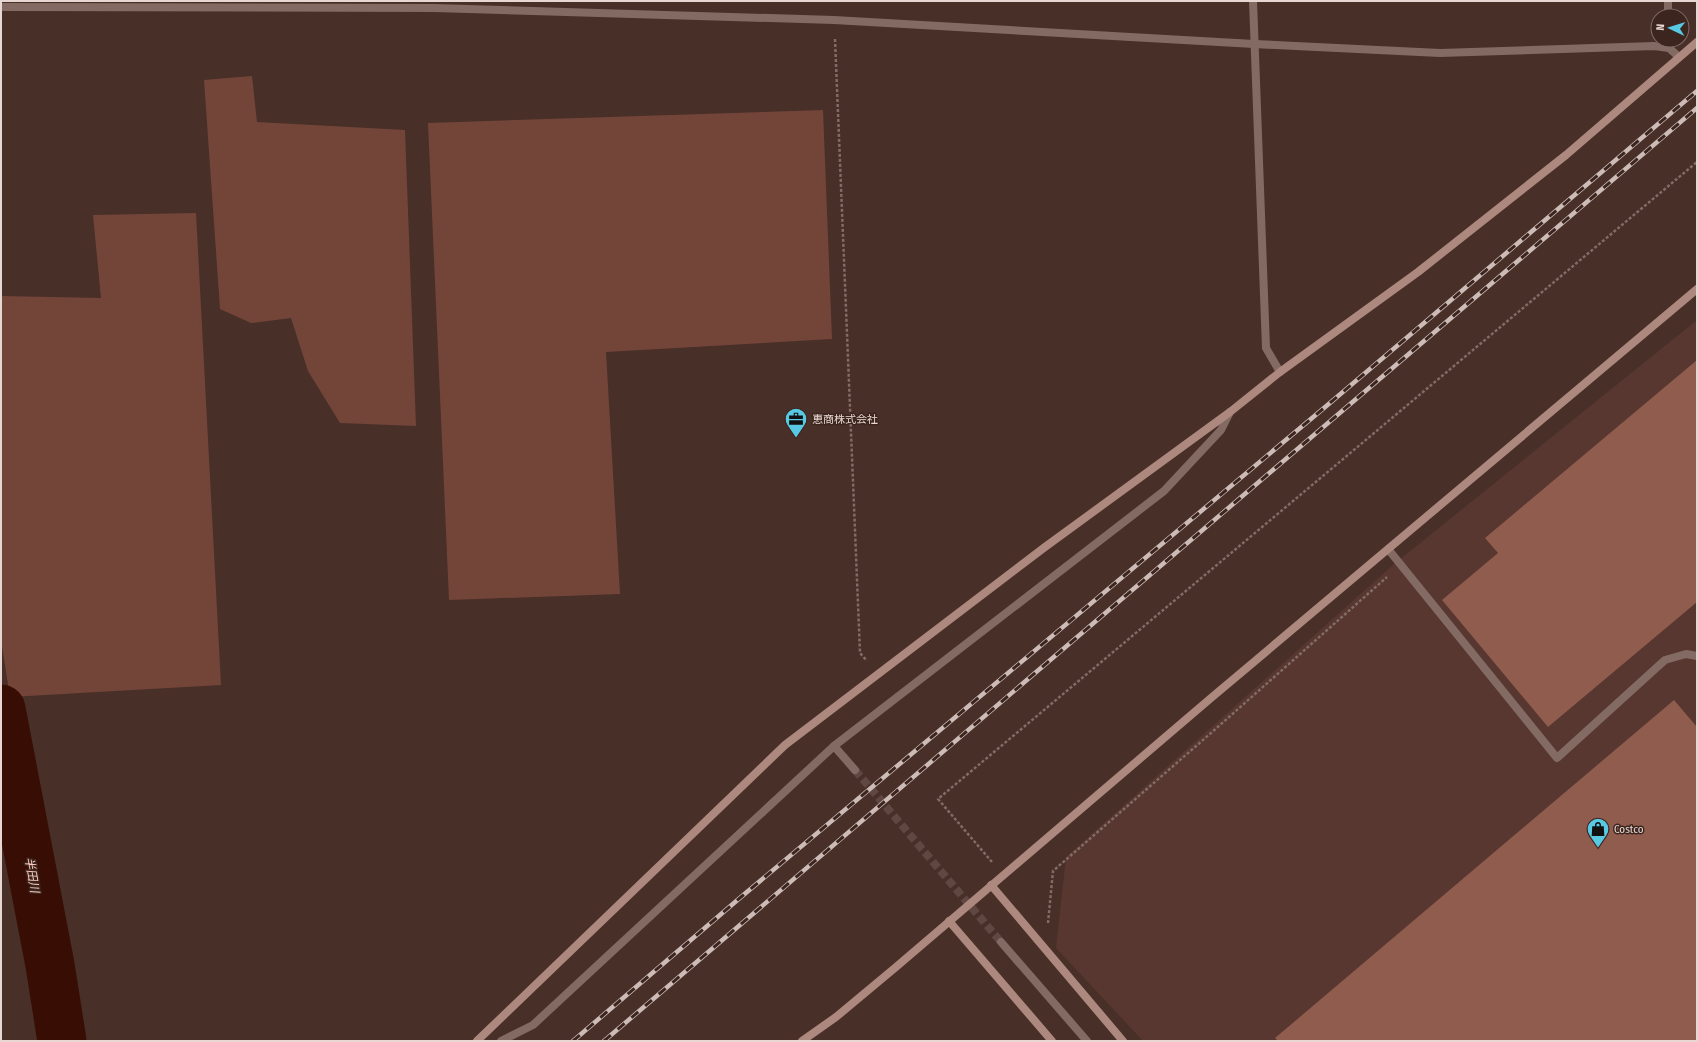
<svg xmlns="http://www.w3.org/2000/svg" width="1698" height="1042" font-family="'Fira Sans Condensed','Noto Sans JP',sans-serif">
<rect width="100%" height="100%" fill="#482f28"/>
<path fill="#57372f" d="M1697,320V1041H1143L1056,948L1066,857L1394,564Z"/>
<g fill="#734539">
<path d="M252,76L257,122L405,130L416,426L340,423L308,371L291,318L251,323L220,309L204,80Z"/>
<path d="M823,110L832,339L606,352L620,594L449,600L428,123Z"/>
<path d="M196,213L221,685L10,697L1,640V296L101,298L93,215Z"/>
</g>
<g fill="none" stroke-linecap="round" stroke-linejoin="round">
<path stroke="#380d03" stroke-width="49" d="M1,709L50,965L62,1041"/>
</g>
<g fill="#8f5c4e">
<path d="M1697,360V602L1548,727L1442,600L1498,553L1485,538Z"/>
<path d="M1674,700L1697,727V1041H1278L1275,1038Z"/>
</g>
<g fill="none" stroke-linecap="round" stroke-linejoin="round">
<path stroke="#604842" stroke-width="8" stroke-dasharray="8 4" stroke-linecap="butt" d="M855,770L1001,942"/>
<g stroke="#826c66" stroke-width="2.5" stroke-dasharray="3 2" stroke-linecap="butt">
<path d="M835,39L860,653L867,661"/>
<path d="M992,862L938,799L1697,162"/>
<path d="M1048,923L1053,871L1211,733L1387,577"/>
</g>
<g stroke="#836b64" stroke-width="8">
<path d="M1668,1V16"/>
<path d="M1669,40V48"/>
<path d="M1388,549L1557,758L1665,660L1686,654L1697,656"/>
</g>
<g stroke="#836b64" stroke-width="8">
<path d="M1253,1L1266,348L1280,372"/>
<path d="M1,7L434,8L834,20L1254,44L1440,53L1654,46L1669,48L1679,57"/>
<path d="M834,746L855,770"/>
<path d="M1001,942L1087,1041"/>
<path d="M501,1041L533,1025L834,746L1164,491L1221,430L1230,412"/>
</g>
<g stroke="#ad887e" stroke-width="8">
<path d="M991,885L1123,1041"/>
<path d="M949,921L1052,1041"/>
<path d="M477,1041L785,745L1045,547L1230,412L1280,372L1418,272L1566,155L1697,42"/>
<path d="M802,1041L836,1017L896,967L1211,698L1697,289"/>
</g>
<g stroke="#ccbbb6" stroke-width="4.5">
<g id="rail">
<path d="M573,1041L741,897L1324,408L1697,91"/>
<path d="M604,1041L1697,108"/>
</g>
</g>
<use href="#rail" stroke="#3d251f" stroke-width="3" stroke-dasharray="9" stroke-linecap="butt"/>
</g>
<defs>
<g id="office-pin" transform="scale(1.15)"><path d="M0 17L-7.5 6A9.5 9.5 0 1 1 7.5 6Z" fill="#58c9e3" stroke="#3d251f"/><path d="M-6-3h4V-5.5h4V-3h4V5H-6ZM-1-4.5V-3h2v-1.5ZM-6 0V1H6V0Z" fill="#111"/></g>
<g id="shop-pin" transform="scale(1.15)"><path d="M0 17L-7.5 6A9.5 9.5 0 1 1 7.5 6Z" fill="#58c9e3" stroke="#3d251f"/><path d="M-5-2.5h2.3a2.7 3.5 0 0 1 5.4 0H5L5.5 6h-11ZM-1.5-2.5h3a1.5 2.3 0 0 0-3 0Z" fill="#111"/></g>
</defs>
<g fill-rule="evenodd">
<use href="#office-pin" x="796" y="419"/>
<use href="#shop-pin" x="1598" y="829"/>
</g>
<g text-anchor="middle" stroke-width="3" stroke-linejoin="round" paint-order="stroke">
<g font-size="11" fill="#e7d7d2" stroke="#3d251f" text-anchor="start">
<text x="812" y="423">恵商株式会社</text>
<text x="1614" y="833">Costco</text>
</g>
<g font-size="12" font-style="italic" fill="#fccabc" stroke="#3d251f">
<text transform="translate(32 875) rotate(80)" y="4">半田川</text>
</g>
</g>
<rect width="1698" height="1042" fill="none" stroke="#e7d7d2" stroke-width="4"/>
<g transform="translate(1670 28) rotate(274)"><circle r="19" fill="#3d251f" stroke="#816c67"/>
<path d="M0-3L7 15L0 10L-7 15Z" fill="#58c9e3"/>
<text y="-6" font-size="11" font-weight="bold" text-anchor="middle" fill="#e7d7d2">N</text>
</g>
</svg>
